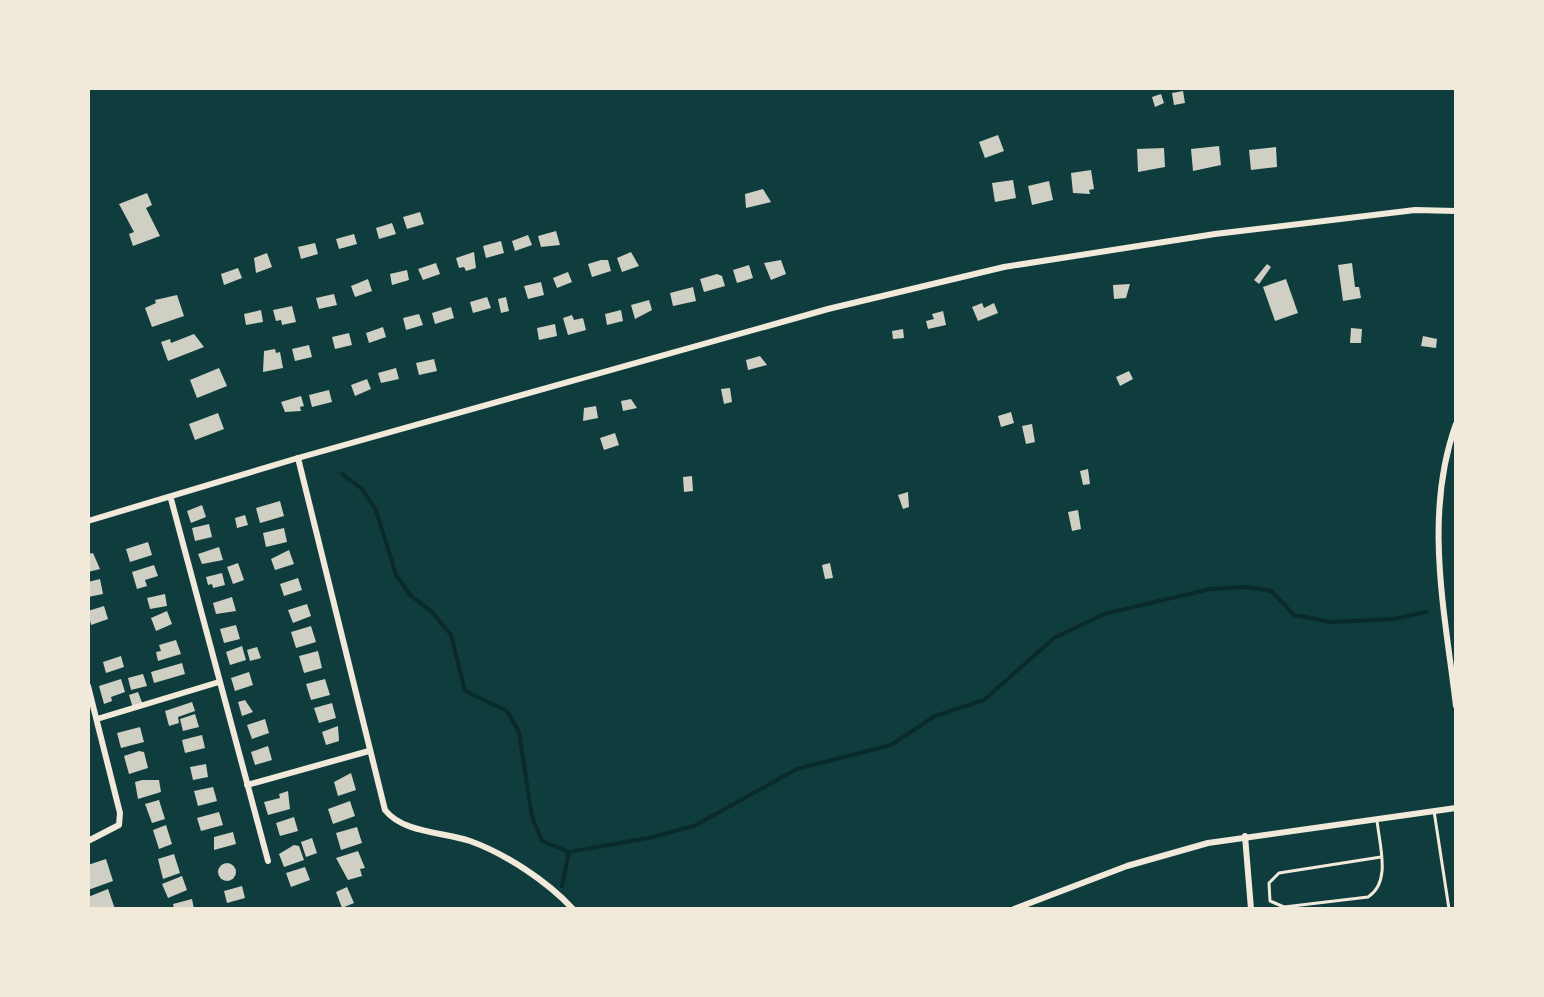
<svg xmlns="http://www.w3.org/2000/svg" width="1544" height="997" font-family="'Noto Sans',sans-serif">
<rect width="100%" height="100%" fill="#0f3d3e"/>
<g fill="none" stroke-linecap="round" stroke-linejoin="round">
<g stroke="#0a2a2b" stroke-width="4">
<path d="M342,474L362,489L376,510L396,575L410,595L432,612L451,635L465,691L507,711L519,732L532,817L542,841L569,852"/>
<path d="M562,886L569,852L654,837L696,825L797,769L891,745L935,716L984,700L1054,638L1104,614L1210,589L1247,587L1271,591L1294,615L1331,622L1394,619L1426,612"/>
</g>
</g>
<g fill="#cfcfc3">
<path d="M1183,91L1185,103L1174,105L1172,93Z"/>
<path d="M1161,94L1164,103L1155,107L1152,97Z"/>
<path d="M998,135L1004,151L985,158L979,142Z"/>
<path d="M1219,146L1221,165L1193,171L1191,149Z"/>
<path d="M1276,147L1277,167L1251,170L1249,150Z"/>
<path d="M1164,148L1165,167L1138,172L1137,149Z"/>
<path d="M1091,170L1094,189L1089,190L1090,194L1073,193L1071,173Z"/>
<path d="M1013,180L1016,198L995,202L992,183Z"/>
<path d="M1049,181L1053,200L1032,205L1028,186Z"/>
<path d="M763,189L771,202L746,208L745,194Z"/>
<path d="M147,193L152,205L146,208L160,236L133,246L129,234L134,232L119,204Z"/>
<path d="M420,212L424,224L407,229L403,217Z"/>
<path d="M392,223L396,234L379,239L376,228Z"/>
<path d="M556,231L560,245L541,247L538,236Z"/>
<path d="M354,234L357,244L339,249L336,239Z"/>
<path d="M528,235L532,245L515,251L512,241Z"/>
<path d="M501,241L504,253L486,258L483,246Z"/>
<path d="M315,243L318,254L301,259L298,247Z"/>
<path d="M474,252L476,268L466,271L464,267L459,268L456,258Z"/>
<path d="M631,252L639,266L622,272L617,258Z"/>
<path d="M267,253L272,267L256,273L254,258Z"/>
<path d="M601,260H608L611,271L592,277L588,264Z"/>
<path d="M781,260L786,274L771,280L764,263Z"/>
<path d="M436,263L440,274L423,280L418,269Z"/>
<path d="M1352,263L1355,287H1359L1361,298L1343,301L1338,265Z"/>
<path d="M1267,264L1271,267L1259,284L1254,280Z"/>
<path d="M749,265L753,278L737,283L733,270Z"/>
<path d="M238,268L242,278L224,285L221,274Z"/>
<path d="M407,270L409,280L392,285L390,274Z"/>
<path d="M568,272L572,282L557,288L553,278Z"/>
<path d="M717,274L722,276L725,286L704,292L700,279Z"/>
<path d="M368,279L372,291L355,297L351,286Z"/>
<path d="M1286,279L1298,313L1275,321L1263,287Z"/>
<path d="M541,282L544,295L528,299L524,286Z"/>
<path d="M1130,284L1126,298L1114,299L1113,285Z"/>
<path d="M693,287L696,301L673,306L670,293Z"/>
<path d="M334,294L337,305L319,309L316,298Z"/>
<path d="M177,295L184,316L152,327L145,308L156,303L155,300Z"/>
<path d="M487,297L491,308L473,313L470,302Z"/>
<path d="M506,297L509,311L501,313L498,299Z"/>
<path d="M649,300L652,310L635,319L631,305Z"/>
<path d="M982,303L984,308L994,303L998,313L978,321L972,307Z"/>
<path d="M292,306L296,322L282,325L281,320L276,321L273,310Z"/>
<path d="M451,307L454,318L435,324L432,313Z"/>
<path d="M261,310L263,322L246,325L244,314Z"/>
<path d="M621,310L623,321L607,325L605,314Z"/>
<path d="M943,311L946,325L928,329L926,321L934,319L932,314Z"/>
<path d="M419,314L423,325L406,330L403,318Z"/>
<path d="M572,315L574,320L583,318L586,330L568,335L563,318Z"/>
<path d="M555,324L557,336L539,340L537,328Z"/>
<path d="M383,327L386,337L369,343L366,333Z"/>
<path d="M1351,328L1362,329L1361,343H1350Z"/>
<path d="M903,329L904,338L893,339L892,331Z"/>
<path d="M349,333L352,345L335,349L332,337Z"/>
<path d="M194,334L204,347L168,361L161,342L170,339L171,343Z"/>
<path d="M1423,336L1437,339L1436,348L1421,346Z"/>
<path d="M309,345L312,357L295,361L292,349Z"/>
<path d="M275,349L276,353L280,352L283,368L263,372L264,351Z"/>
<path d="M760,356L767,365L748,370L746,360Z"/>
<path d="M434,359L437,371L419,375L416,363Z"/>
<path d="M219,368L227,386L197,398L190,380Z"/>
<path d="M396,368L399,379L381,383L378,373Z"/>
<path d="M1129,371L1133,379L1120,386L1116,377Z"/>
<path d="M367,379L371,389L355,396L351,385Z"/>
<path d="M730,388L732,402L724,404L721,389Z"/>
<path d="M329,390L332,402L312,407L309,395Z"/>
<path d="M301,396L304,406L300,407L301,411L285,412L281,402Z"/>
<path d="M631,399L637,408L623,411L621,401Z"/>
<path d="M596,406L598,418L583,421L584,408Z"/>
<path d="M1011,412L1014,423L1001,427L998,416Z"/>
<path d="M218,413L224,429L195,440L189,424Z"/>
<path d="M1032,424L1035,442L1026,444L1022,426Z"/>
<path d="M615,433L619,445L604,450L600,438Z"/>
<path d="M1088,469L1090,484L1083,485L1080,471Z"/>
<path d="M692,476L693,491L684,492L683,477Z"/>
<path d="M908,492L909,507L903,509L898,495Z"/>
<path d="M280,501L284,516L260,523L256,508Z"/>
<path d="M202,505L206,517L191,523L187,511Z"/>
<path d="M1078,510L1081,529L1072,531L1068,512Z"/>
<path d="M245,515L248,525L237,528L235,518Z"/>
<path d="M209,524L212,537L195,541L192,528Z"/>
<path d="M284,528L287,542L266,547L263,533Z"/>
<path d="M148,542L152,555L130,562L126,549Z"/>
<path d="M219,547L223,560L202,564L198,554Z"/>
<path d="M289,550L294,564L275,570L271,559Z"/>
<path d="M93,553L100,569L88,572V554Z"/>
<path d="M238,563L244,580L233,584L227,567Z"/>
<path d="M830,563L833,578L825,579L822,565Z"/>
<path d="M154,565L158,576L145,580L147,586L137,589L132,572Z"/>
<path d="M222,573L225,585L213,588L212,584L208,585L206,577Z"/>
<path d="M298,578L302,590L284,596L280,584Z"/>
<path d="M100,579L103,594L88,597V582Z"/>
<path d="M165,594L167,606L150,609L147,598Z"/>
<path d="M232,597L236,611L216,614L213,603Z"/>
<path d="M307,604L311,616L293,623L288,610Z"/>
<path d="M104,606L108,619L91,625L88,611Z"/>
<path d="M167,611L172,624L156,631L151,618Z"/>
<path d="M236,625L240,639L224,643L220,629Z"/>
<path d="M311,626L316,642L296,648L291,632Z"/>
<path d="M176,640L181,654L158,661L156,652L161,651L159,645Z"/>
<path d="M242,646L246,660L230,665L226,652Z"/>
<path d="M257,647L261,658L250,661L247,650Z"/>
<path d="M318,651L322,668L304,673L299,656Z"/>
<path d="M121,656L124,667L106,673L103,662Z"/>
<path d="M182,663L185,674L154,683L151,672Z"/>
<path d="M249,672L253,685L235,691L231,678Z"/>
<path d="M143,674L147,686L131,690L128,678Z"/>
<path d="M121,679L125,692L111,697L112,701L104,704L99,686Z"/>
<path d="M325,679L330,695L311,700L306,684Z"/>
<path d="M138,692L143,705L133,708L129,695Z"/>
<path d="M245,700L253,712L242,716L238,702Z"/>
<path d="M192,702L195,711L178,717L179,723L169,726L165,711Z"/>
<path d="M332,703L336,718L319,723L314,708Z"/>
<path d="M195,714L199,727L183,731L180,719Z"/>
<path d="M265,719L269,733L252,739L247,725Z"/>
<path d="M338,726L339,741L326,745L322,732Z"/>
<path d="M140,727L144,742L121,748L117,733Z"/>
<path d="M202,735L205,748L185,753L182,740Z"/>
<path d="M268,746L272,760L255,765L251,752Z"/>
<path d="M139,751L144,752L148,768L129,774L124,756Z"/>
<path d="M206,764L208,777L193,780L190,767Z"/>
<path d="M351,773L356,790L338,796L334,782Z"/>
<path d="M142,780H159L161,792L138,799L135,782Z"/>
<path d="M213,787L217,801L198,806L194,791Z"/>
<path d="M288,791L290,809L268,815L264,802L280,798L279,794Z"/>
<path d="M159,800L165,819L152,823L145,804Z"/>
<path d="M350,801L355,816L333,824L328,809Z"/>
<path d="M219,812L223,825L201,831L197,818Z"/>
<path d="M294,817L298,831L280,836L276,823Z"/>
<path d="M166,825L172,844L159,849L153,830Z"/>
<path d="M357,827L362,843L341,850L336,833Z"/>
<path d="M233,832L236,844L214,850V837Z"/>
<path d="M312,838L317,853L306,857L301,842Z"/>
<path d="M294,845L299,846L304,860L284,867L279,854Z"/>
<path d="M358,851L365,868L360,869L362,876L348,880L336,858Z"/>
<path d="M174,854L180,873L163,879L158,859Z"/>
<path d="M106,859L113,881L88,890V865Z"/>
<circle cx="227" cy="872" r="9"/>
<path d="M305,867L310,880L291,887L286,873Z"/>
<path d="M182,876L187,890L168,898L162,884Z"/>
<path d="M242,886L245,898L227,903L224,891Z"/>
<path d="M347,887L354,903L342,908L336,892Z"/>
<path d="M108,889L115,909H88V897Z"/>
<path d="M192,899L194,909H174L173,904Z"/>
</g>
<g fill="none" stroke-linecap="round" stroke-linejoin="round">
<g stroke="#f1e9da" stroke-width="3">
<path d="M1434,811L1449,909"/>
<path d="M1377,820C1379,844 1392,882 1368,897L1284,907L1270,901L1269,883L1279,873L1381,857"/>
</g>
<g stroke="#f1e9da" stroke-width="6">
<path d="M1456,424C1423,515 1445,613 1456,706"/>
<path d="M298,458L385,810C403,833 443,832 470,841C506,854 547,881 573,909"/>
<path d="M171,499L268,861"/>
<path d="M88,521L298,458L828,309L1004,267L1215,234L1415,210L1456,211"/>
<path d="M88,686L120,813L119,825L88,841"/>
<path d="M97,719L219,682"/>
<path d="M247,785L369,751"/>
<path d="M1245,836L1251,909"/>
<path d="M1014,909L1127,866L1208,843L1456,808"/>
</g>
</g>
<rect width="1544" height="997" fill="none" stroke="#f1e9da" stroke-width="180"/>
</svg>
